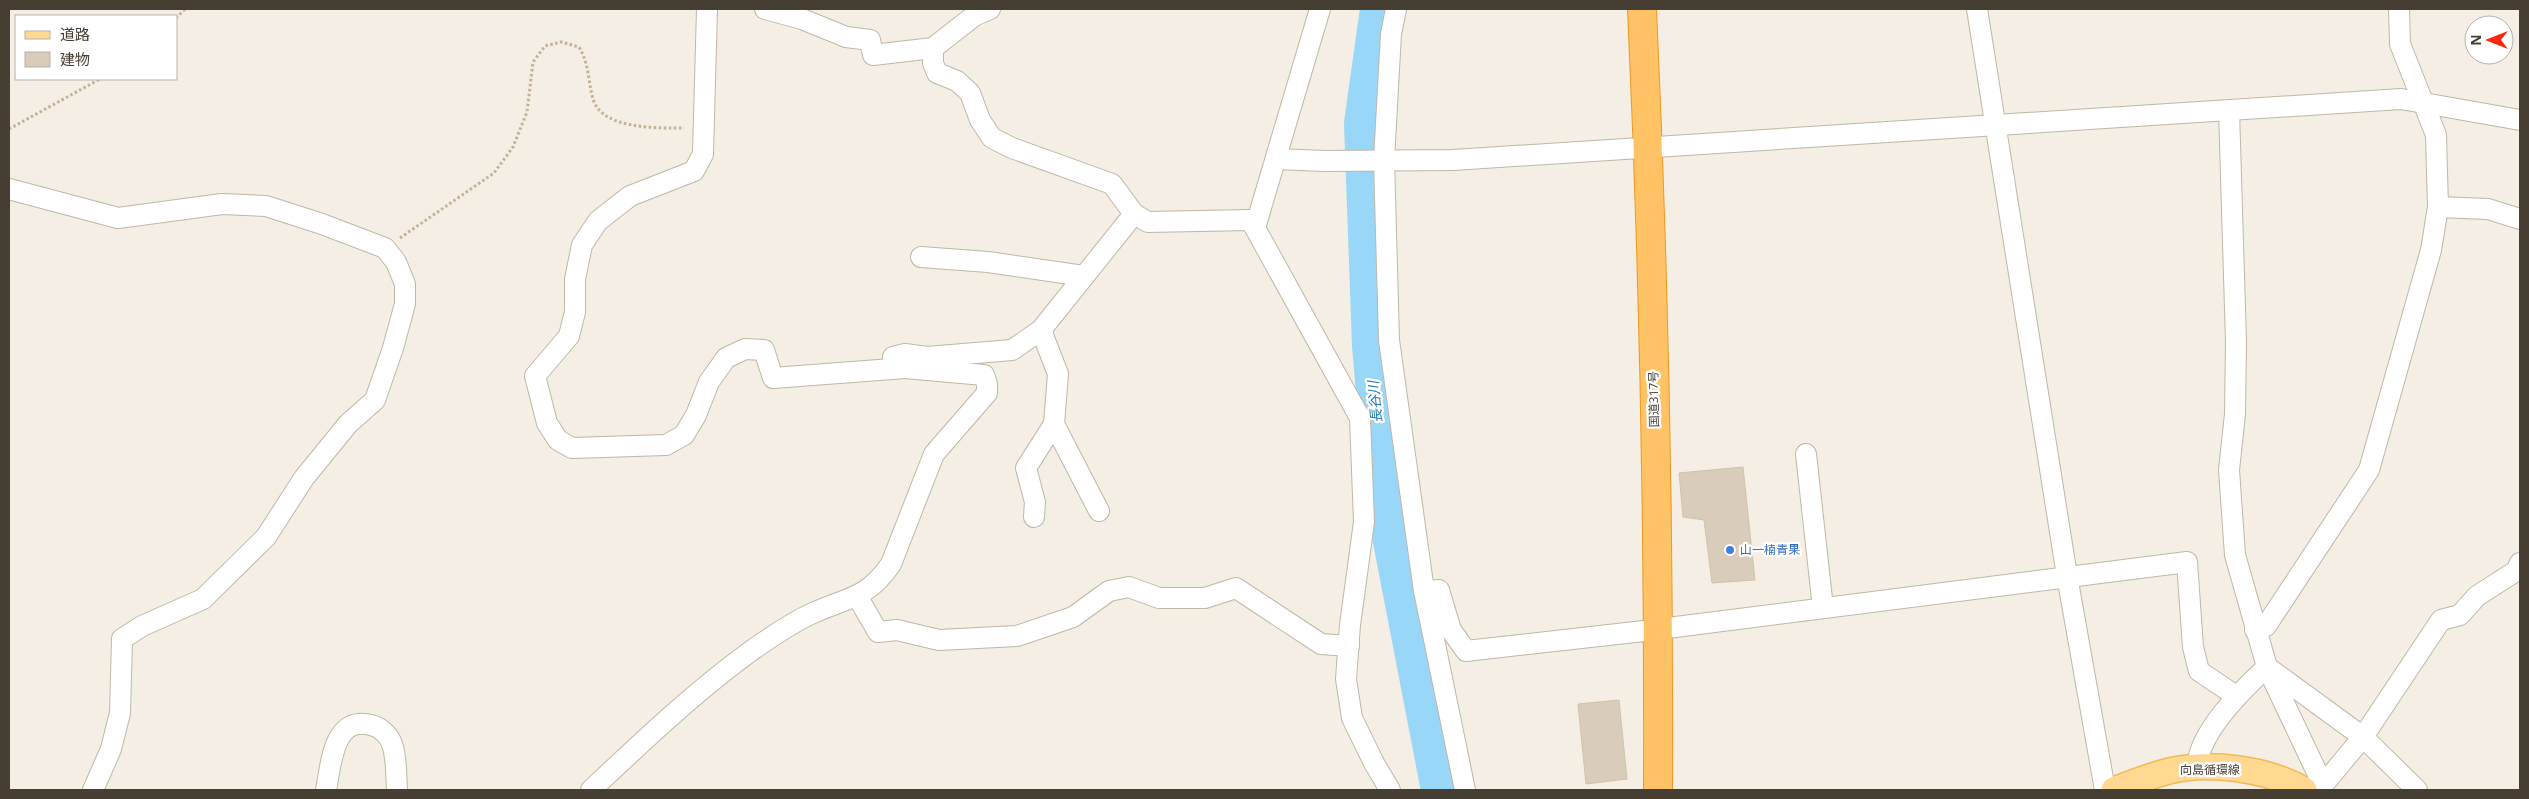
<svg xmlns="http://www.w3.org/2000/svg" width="2529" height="799" font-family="'Open Sans','Noto Sans JP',sans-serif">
<rect width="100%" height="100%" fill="#f4eee4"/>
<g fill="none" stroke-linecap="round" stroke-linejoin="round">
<path stroke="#99d7f9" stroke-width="36" d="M1378,9L1362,123L1370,346L1384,505L1439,790"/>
</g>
<g fill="#daccbb" stroke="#d3c1ab">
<path d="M1743,467L1755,580L1712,583L1704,520L1683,517L1679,473Z"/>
<path d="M1619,700L1627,779L1586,784L1578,704Z"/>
</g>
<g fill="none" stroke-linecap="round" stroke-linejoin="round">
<g stroke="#c1b6a6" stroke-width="22">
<g id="minor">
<path d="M707,9L703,154L694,171L630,196L598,221L582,245L575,279V312L569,336L535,376L547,423L558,440L572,448L666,445L684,435L696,415L709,382L726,358L745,349L764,350L773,378L905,368"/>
<path d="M765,9L802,19L846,37L870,40L873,55L933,48L974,16L990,9"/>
<path d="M1396,9L1391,34L1384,160L1389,340L1424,591L1465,790"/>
<path d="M1977,9L2067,576L2105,790"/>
<path d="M933,48V63L937,73L957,81L970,93L980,120L992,138L1012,148L1112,184L1134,214L1148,222L1250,220L1255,228L1360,418L1364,522L1350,625L1346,679L1352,718L1374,763L1390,790"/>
<path d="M2229,110L2236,342L2235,414L2229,470L2235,555L2267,667L2323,785L2318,790"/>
<path d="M1276,159L1325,161L1453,160L2401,99L2520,120"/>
<path d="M9,189L118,218L222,204L266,206L322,224L385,248L396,262L405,284V304L393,348L375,400L348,424L304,478L266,537L203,599L142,626L122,639L120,713L111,749L93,790"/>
<path d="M2438,207L2488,209L2520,219"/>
<path d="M1255,228L1320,9"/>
<path d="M921,257L988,262L1084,276"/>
<path d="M1041,330L1058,374L1054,424L1099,511"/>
<path d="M1806,454L1823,608"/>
<path d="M1034,517L1035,502L1026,468L1054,424"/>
<path d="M1424,591L1439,590L1451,630L1466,651L1644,631L2187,562L2193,647L2199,671L2236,696"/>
<path d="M857,596L878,632L897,630L939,640L1017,636L1073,617L1109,591L1129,587L1159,598H1205L1236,588L1321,644L1349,646"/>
<path d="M2255,630L2266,626L2369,470L2431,250L2438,207L2436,135L2400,44L2399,9"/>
<path d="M2197,768C2198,733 2242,690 2267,667L2363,737L2417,790"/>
<path d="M2323,785L2363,737L2441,620L2460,615L2477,596L2516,571L2520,563"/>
<path d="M326,790C331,765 333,715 371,725C380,727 389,735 392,744C397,758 396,776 397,790"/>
<path d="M591,790C643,741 702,685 761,644C777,633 795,621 813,613C848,597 867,599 891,564L934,454L987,393V384L984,375L905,368L894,362L893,357L905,354L927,357L1012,350L1041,330L1134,214"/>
</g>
</g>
<g stroke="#f1b955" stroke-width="28">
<path id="major" d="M2114,790C2132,783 2150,776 2169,771C2210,761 2268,769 2304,790"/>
</g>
<g stroke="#ef9823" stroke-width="30">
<path id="highway" d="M1642,9C1654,269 1659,530 1658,790"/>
</g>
<g stroke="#c4b195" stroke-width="3" stroke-dasharray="2.5 2.5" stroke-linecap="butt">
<path d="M176,18L185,9"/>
<path d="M9,129L100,79"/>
<path d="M400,238L494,173L513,147L527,112L533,62L545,46L561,42L579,47C589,63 588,81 593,99C602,130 659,128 684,128"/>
</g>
<use href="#minor" stroke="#fff" stroke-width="20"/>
<use href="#major" stroke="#ffd992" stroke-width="25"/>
<use href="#highway" stroke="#ffc264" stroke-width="28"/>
</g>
<circle fill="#3f7fe0" stroke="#fff" stroke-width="2" cx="1730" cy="550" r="5"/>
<g text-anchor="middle" stroke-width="4.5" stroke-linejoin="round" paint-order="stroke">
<g font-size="12" fill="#473e33" stroke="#fff">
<text transform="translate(1654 399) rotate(-91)" y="4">国道317号</text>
<text x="2210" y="774">向島循環線</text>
</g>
<g font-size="12" fill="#366cbe" stroke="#fff" text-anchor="start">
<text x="1740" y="554">山一楠青果</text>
</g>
<g font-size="14" font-style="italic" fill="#1e7aae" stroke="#fff">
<text transform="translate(1375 402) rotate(-95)" y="5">長谷川</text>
</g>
</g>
<rect width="2529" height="799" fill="none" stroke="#473e33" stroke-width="20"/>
<rect x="15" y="15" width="162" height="65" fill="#ffffff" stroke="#b5b2ad"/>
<rect x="25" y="31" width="25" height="8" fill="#ffd992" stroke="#b5b2ad"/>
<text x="60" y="40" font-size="15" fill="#473e33">道路</text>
<rect x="25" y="52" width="25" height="15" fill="#daccbb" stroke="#b5b2ad"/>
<text x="60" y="65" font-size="15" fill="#473e33">建物</text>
<g transform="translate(2489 40) rotate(270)"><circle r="24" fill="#ffffff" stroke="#b5b2ad"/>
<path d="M0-4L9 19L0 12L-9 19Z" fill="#ff2610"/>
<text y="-8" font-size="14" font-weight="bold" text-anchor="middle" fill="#473e33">N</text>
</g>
</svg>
